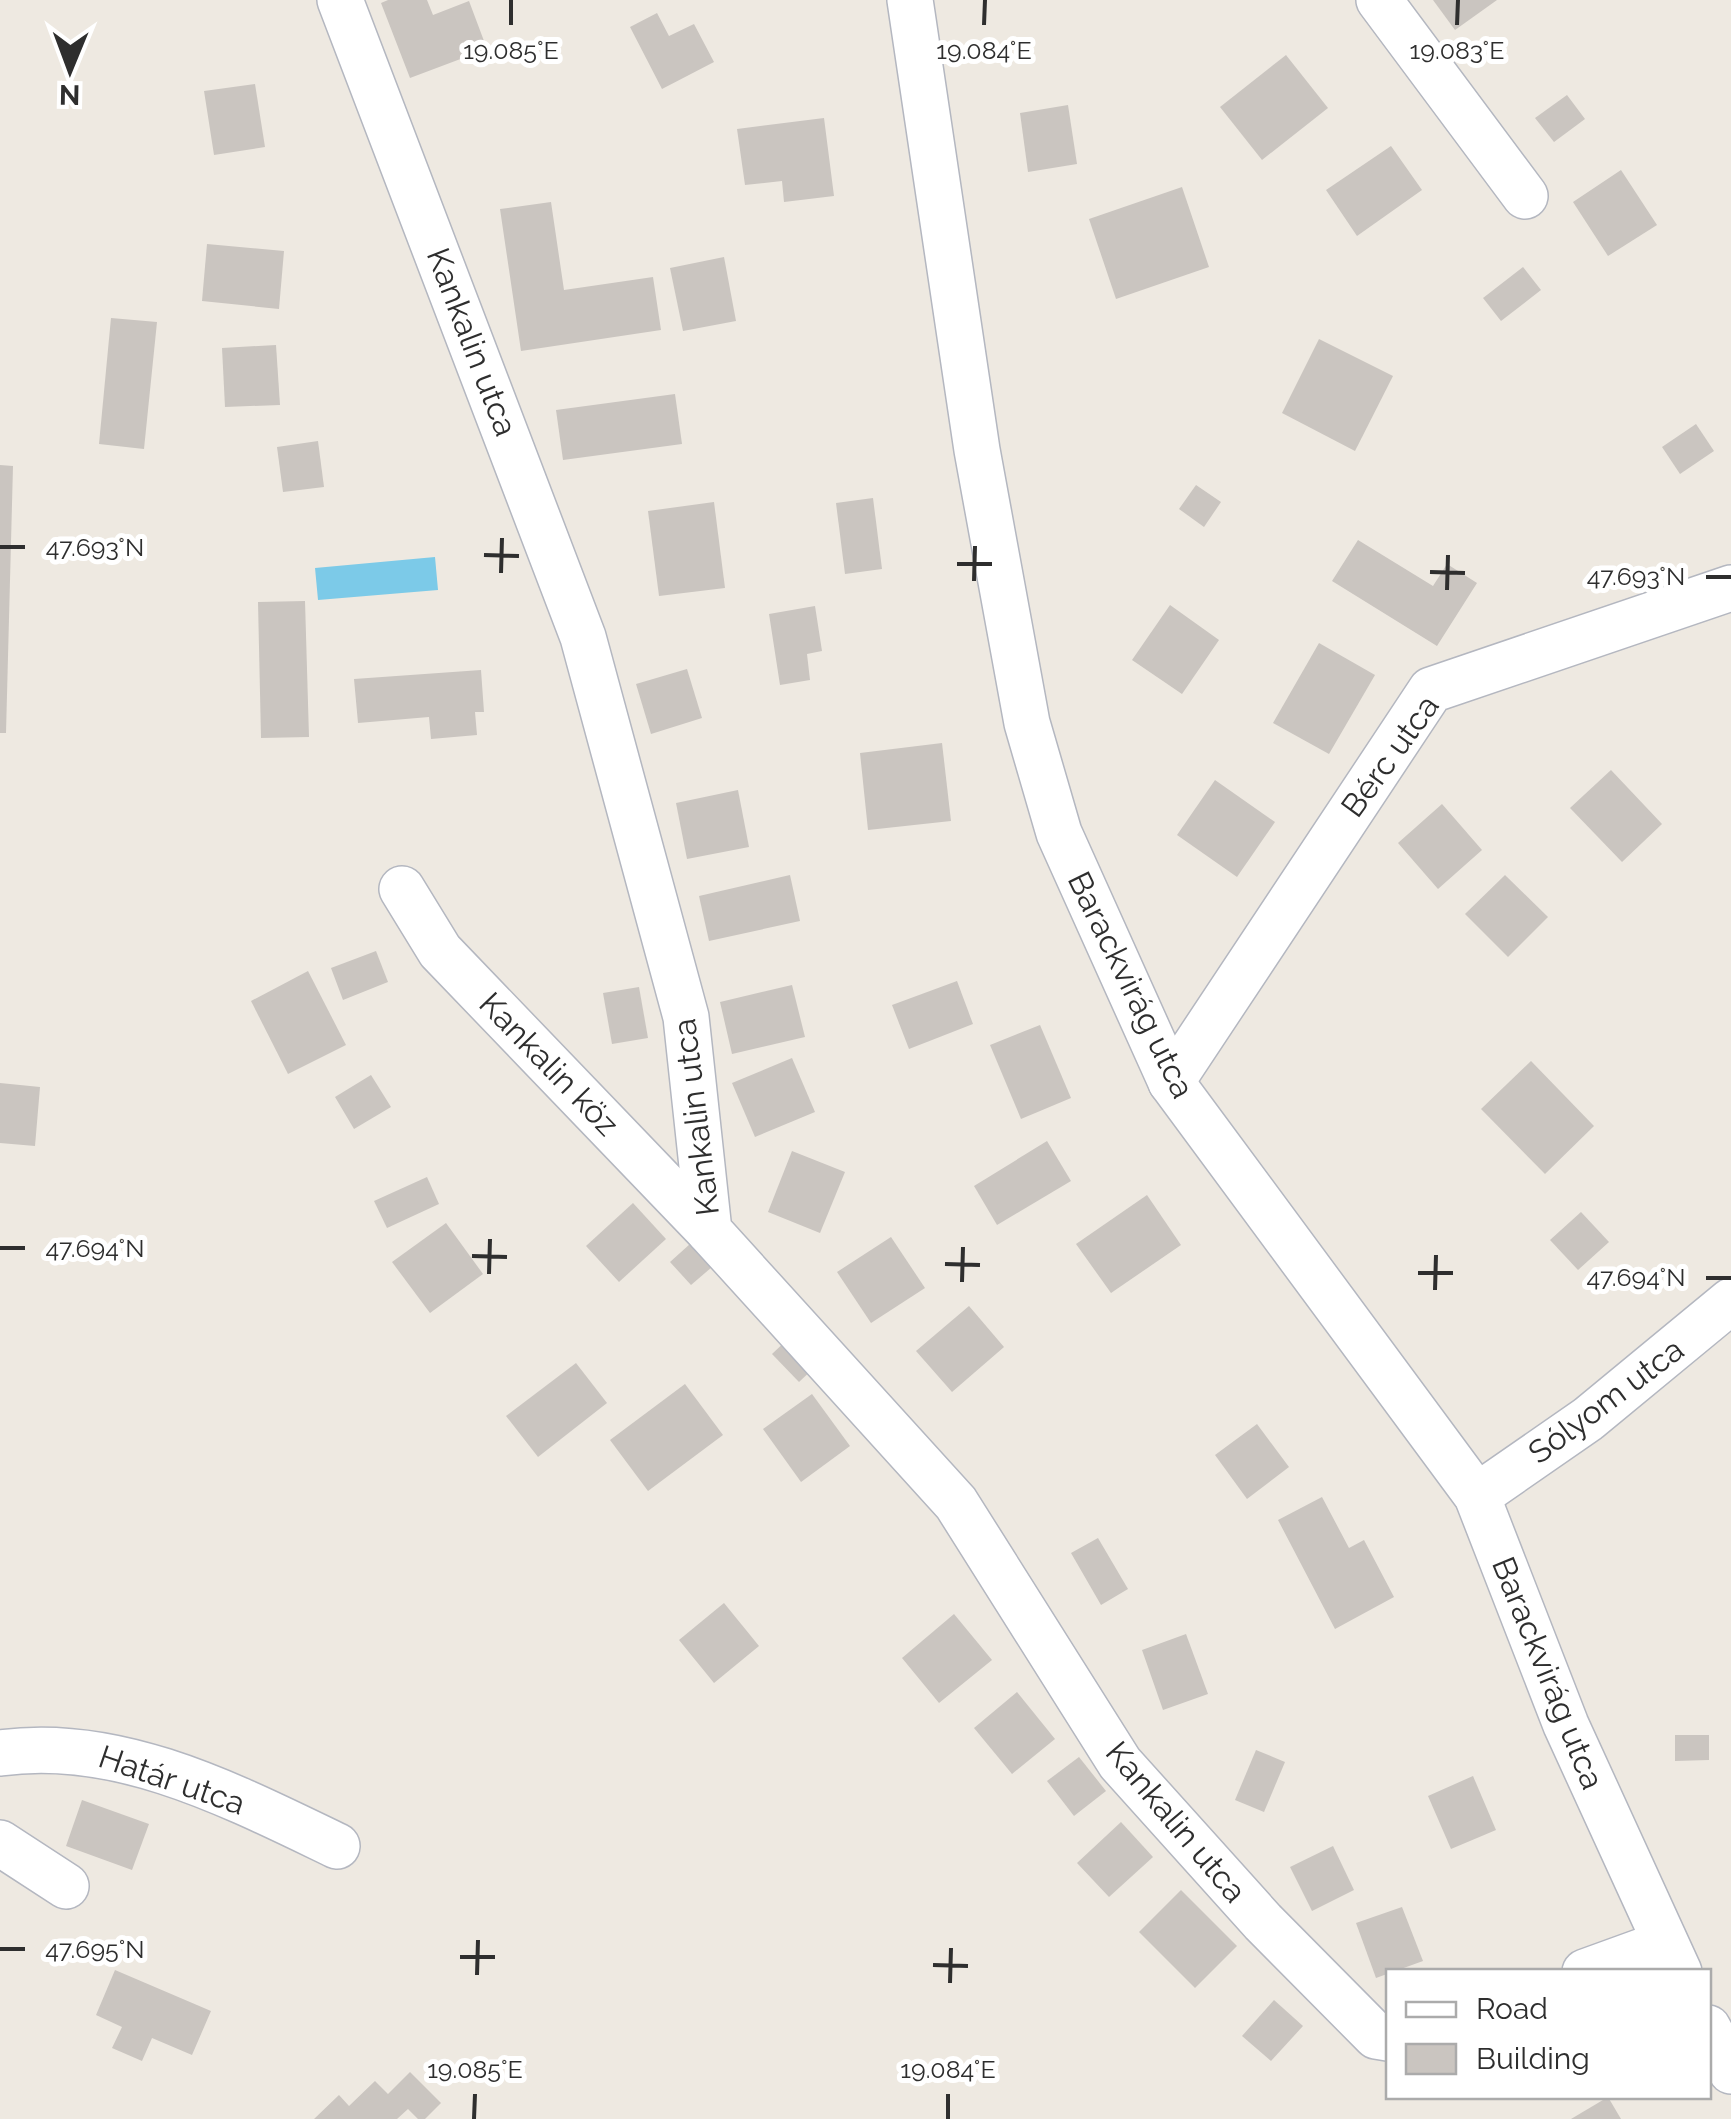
<svg xmlns="http://www.w3.org/2000/svg" width="1731" height="2119" font-family="Raleway,sans-serif">
<rect width="100%" height="100%" fill="#eee9e1"/>
<path fill="#7ccae8" d="M435,557L438,590L318,600L315,568Z"/>
<g fill="#cac5c0">
<path d="M388,0H427L433,15L469,1L487,49L410,78L381,3Z"/>
<path d="M1433,0H1497L1455,30Z"/>
<path d="M657,13L669,36L694,24L714,62L662,89L630,27Z"/>
<path d="M1286,55L1328,108L1262,160L1220,107Z"/>
<path d="M255,84L265,147L214,155L204,91Z"/>
<path d="M1567,95L1585,119L1554,142L1535,118Z"/>
<path d="M1068,105L1077,164L1028,172L1020,113Z"/>
<path d="M824,118L834,196L784,202L782,181L745,185L737,129Z"/>
<path d="M1391,146L1422,190L1357,236L1326,190Z"/>
<path d="M1621,170L1657,225L1608,256L1573,202Z"/>
<path d="M1182,187L1209,267L1116,299L1089,219Z"/>
<path d="M551,202L564,290L653,277L661,330L521,351L500,209Z"/>
<path d="M207,244L284,251L279,309L202,301Z"/>
<path d="M724,257L736,321L683,331L670,268Z"/>
<path d="M1523,267L1541,290L1501,321L1483,298Z"/>
<path d="M111,318L157,322L144,449L99,444Z"/>
<path d="M1319,339L1393,376L1355,451L1282,413Z"/>
<path d="M276,345L280,405L225,407L222,348Z"/>
<path d="M675,394L682,444L563,460L556,410Z"/>
<path d="M1696,424L1714,451L1680,474L1662,447Z"/>
<path d="M318,441L324,487L283,492L277,447Z"/>
<path d="M0,465L13,466L6,733H0Z"/>
<path d="M1196,485L1221,502L1204,527L1179,509Z"/>
<path d="M873,498L882,569L845,574L836,503Z"/>
<path d="M714,502L725,588L659,596L648,511Z"/>
<path d="M1358,540L1433,586L1447,564L1477,583L1437,646L1332,581Z"/>
<path d="M305,601L309,737L261,738L258,602Z"/>
<path d="M1170,605L1219,640L1182,694L1132,660Z"/>
<path d="M815,606L822,651L807,654L810,680L780,685L769,614Z"/>
<path d="M1319,643L1375,675L1329,754L1273,723Z"/>
<path d="M687,669L702,718L651,734L636,684Z"/>
<path d="M481,670L484,712H475L477,735L431,739L429,717L358,723L354,679Z"/>
<path d="M942,743L951,821L868,830L860,753Z"/>
<path d="M1611,770L1662,824L1622,862L1570,808Z"/>
<path d="M1215,780L1275,822L1237,877L1177,835Z"/>
<path d="M738,790L749,847L687,859L676,803Z"/>
<path d="M1442,804L1482,850L1438,889L1398,843Z"/>
<path d="M790,875L800,921L709,941L699,896Z"/>
<path d="M1505,875L1548,917L1508,957L1465,914Z"/>
<path d="M376,951L388,982L343,1000L331,968Z"/>
<path d="M308,971L346,1045L288,1074L251,1001Z"/>
<path d="M957,981L973,1024L909,1049L892,1005Z"/>
<path d="M792,985L805,1037L732,1054L720,1002Z"/>
<path d="M639,987L648,1038L612,1044L603,993Z"/>
<path d="M1040,1025L1071,1098L1021,1119L990,1045Z"/>
<path d="M792,1058L815,1112L755,1137L732,1083Z"/>
<path d="M1531,1061L1594,1126L1545,1174L1481,1109Z"/>
<path d="M371,1075L391,1107L354,1129L335,1097Z"/>
<path d="M0,1083L40,1087L35,1146L0,1143Z"/>
<path d="M1047,1141L1071,1181L997,1225L974,1186Z"/>
<path d="M792,1151L845,1172L820,1233L768,1212Z"/>
<path d="M427,1177L439,1204L387,1228L374,1201Z"/>
<path d="M1147,1195L1181,1245L1111,1293L1076,1244Z"/>
<path d="M633,1203L666,1239L619,1282L586,1246Z"/>
<path d="M1581,1212L1609,1242L1578,1270L1550,1240Z"/>
<path d="M446,1223L483,1274L430,1313L392,1262Z"/>
<path d="M891,1237L925,1288L871,1323L837,1272Z"/>
<path d="M690,1244L712,1267L691,1285L670,1262Z"/>
<path d="M969,1306L1004,1347L952,1392L916,1351Z"/>
<path d="M789,1338L816,1366L799,1382L772,1354Z"/>
<path d="M576,1363L607,1403L538,1457L506,1416Z"/>
<path d="M685,1384L723,1435L648,1491L610,1440Z"/>
<path d="M812,1394L850,1446L801,1482L763,1429Z"/>
<path d="M1257,1424L1289,1467L1247,1499L1215,1455Z"/>
<path d="M1322,1497L1349,1548L1364,1540L1394,1597L1335,1629L1278,1520Z"/>
<path d="M1098,1538L1128,1589L1101,1605L1071,1553Z"/>
<path d="M724,1603L759,1646L714,1683L679,1640Z"/>
<path d="M954,1614L992,1660L939,1703L902,1658Z"/>
<path d="M1186,1634L1208,1694L1163,1710L1142,1650Z"/>
<path d="M1017,1692L1055,1739L1012,1774L974,1728Z"/>
<path d="M1675,1735H1709V1760L1675,1761Z"/>
<path d="M1256,1750L1285,1762L1264,1812L1235,1800Z"/>
<path d="M1079,1757L1106,1791L1074,1816L1047,1781Z"/>
<path d="M1473,1776L1496,1830L1451,1849L1428,1796Z"/>
<path d="M82,1800L149,1824L132,1870L66,1846Z"/>
<path d="M1121,1822L1153,1857L1109,1897L1077,1863Z"/>
<path d="M1333,1846L1354,1890L1312,1911L1290,1867Z"/>
<path d="M1181,1890L1237,1946L1195,1988L1139,1932Z"/>
<path d="M1402,1907L1423,1961L1376,1978L1356,1923Z"/>
<path d="M115,1970L211,2011L192,2055L152,2038L142,2061L112,2048L122,2027L96,2015Z"/>
<path d="M1274,2000L1303,2026L1271,2061L1242,2036Z"/>
<path d="M410,2072L441,2103L425,2119H418L408,2109L397,2119H314L339,2095L349,2106L375,2081L388,2094Z"/>
<path d="M1608,2097L1621,2119H1571Z"/>
</g>
<g fill="none" stroke-linecap="round" stroke-linejoin="round">
<g stroke="#b4b7c0" stroke-width="48">
<g id="minor">
<path d="M340,0L583,637L686,1017L709,1231L956,1503L1120,1763L1263,1922L1376,2036L1388,2038"/>
<path d="M910,0L977,450L1027,723L1059,833L1171,1082L1477,1496L1566,1725L1679,1972"/>
<path d="M1379,0L1525,196"/>
<path d="M402,889L440,951L709,1231"/>
<path d="M1171,1082L1431,690L1731,588"/>
<path d="M1477,1496L1588,1419L1731,1301"/>
<path d="M0,1753C118,1736 233,1796 337,1846"/>
<path d="M0,1843L66,1886"/>
<path d="M1585,1972L1665,1943"/>
<path d="M1708,2028L1731,2071"/>
</g>
</g>
<use href="#minor" stroke="#fff" stroke-width="45"/>
</g>
<path fill="none" stroke="#2e2e2e" stroke-width="4" d="M511,25V0M984,25L985,0M1457,25L1458,0M0,547H25M484,555L519,556M957,564H992M1430,572L1465,573M501,573L502,538M1706,577H1731M974,581L975,546M1447,590L1448,555M0,1248H25M472,1256L507,1257M945,1264L980,1265M1418,1273H1453M489,1274L490,1239M1706,1278H1731M962,1282L963,1247M1435,1290L1436,1255M0,1949H25M460,1957H495M933,1965L968,1966M477,1975L478,1940M950,1983L951,1948M474,2119L475,2094M948,2119V2094"/>
<g text-anchor="middle" stroke-width="10" stroke-linejoin="round" paint-order="stroke">
<g font-size="32" fill="#2e2e2e" stroke="#fff">
<text transform="translate(472 342) rotate(69)" y="11">Kankalin utca</text>
<text transform="translate(1390 756) rotate(-54)" y="11">Bérc utca</text>
<text transform="translate(1131 985) rotate(64)" y="11">Barackvirág utca</text>
<text transform="translate(549 1064) rotate(46)" y="11">Kankalin köz</text>
<text transform="translate(696 1117) rotate(-97)" y="11">Kankalin utca</text>
<text transform="translate(1606 1401) rotate(-37)" y="11">Sólyom utca</text>
<text transform="translate(1548 1673) rotate(68)" y="11">Barackvirág utca</text>
<text transform="translate(172 1780) rotate(19)" y="11">Határ utca</text>
<text transform="translate(1176 1822) rotate(50)" y="11">Kankalin utca</text>
</g>
</g>
<g font-size="25" text-anchor="middle" fill="#2e2e2e" stroke="#fff" stroke-width="10" stroke-linejoin="round" paint-order="stroke">
<text x="511" y="59">19.085°E</text>
<text x="984" y="59">19.084°E</text>
<text x="1457" y="59">19.083°E</text>
<text x="95" y="556">47.693°N</text>
<text x="1636" y="585">47.693°N</text>
<text x="95" y="1257">47.694°N</text>
<text x="1636" y="1286">47.694°N</text>
<text x="95" y="1958">47.695°N</text>
<text x="475" y="2078">19.085°E</text>
<text x="948" y="2078">19.084°E</text>
</g>
<rect x="1386" y="1969" width="325" height="130" fill="#ffffff" stroke="#ababab" stroke-width="2.5"/>
<rect x="1406" y="2002" width="50" height="15" fill="#ffffff" stroke="#ababab" stroke-width="2.5"/>
<text x="1476" y="2019" font-size="30" fill="#2e2e2e">Road</text>
<rect x="1406" y="2044" width="50" height="30" fill="#cac5c0" stroke="#ababab" stroke-width="2.5"/>
<text x="1476" y="2069" font-size="30" fill="#2e2e2e">Building</text>
<g transform="translate(70 70) rotate(181)" stroke="#ffffff" stroke-width="8" paint-order="stroke">
<path d="M0-8L18 38L0 25L-18 38Z" fill="#2e2e2e"/>
<text y="-15" font-size="28" font-weight="bold" text-anchor="middle" fill="#2e2e2e">N</text>
</g>
</svg>
